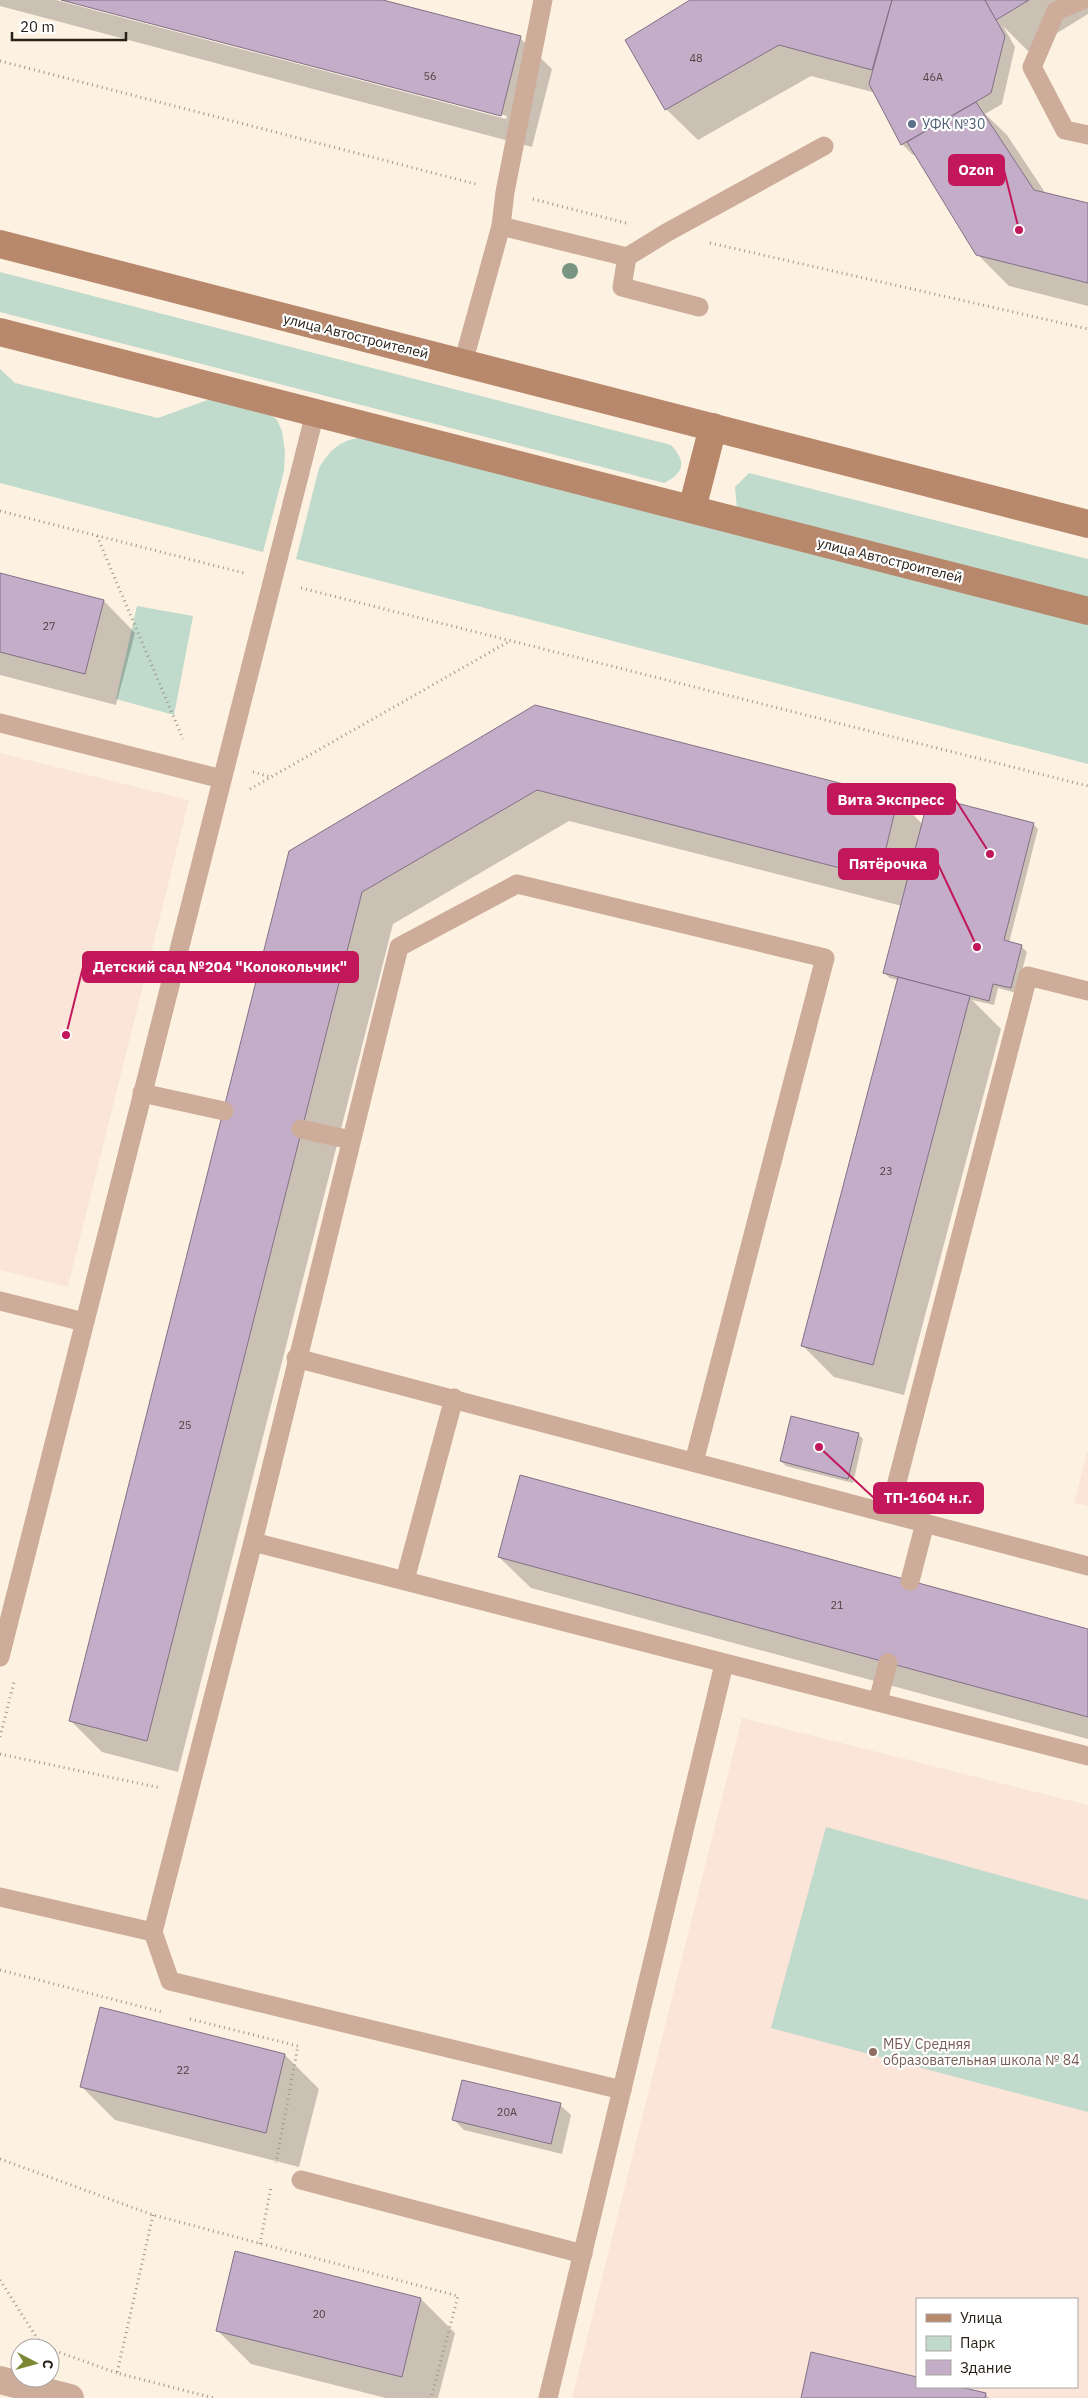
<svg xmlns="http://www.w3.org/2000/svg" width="1088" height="2398" font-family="'IBM Plex Sans',sans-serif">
<rect width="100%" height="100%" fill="#fdf2e2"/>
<g fill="#fbe4d8" fill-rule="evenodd">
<path d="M0,753L189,800L68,1287L0,1270Z"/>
<path d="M1088,1449V1506L1074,1503Z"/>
<path d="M742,1718L1088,1805V2398H572ZM917,2299H1077V2387H917Z"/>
</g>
<g fill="#c0dacc">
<path d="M0,272L671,445C687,462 684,473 664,483L0,312Z"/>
<path d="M0,369L15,383L158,418L213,398L266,411L277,420L282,431L285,452L284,471L263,552L0,483Z"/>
<path d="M364,437L1088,620V764L296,559L319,468C330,449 342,439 364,437Z"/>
<path d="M749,473L1088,559V599L737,509L735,487Z"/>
<path d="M137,606L193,616L174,715L116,699Z"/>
<path d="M826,1827L1088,1900V2112L771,2028Z"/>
</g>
<g fill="#0003">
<path d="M0,0H56L506,119L507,116L66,0H378L520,38L552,69L532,147L0,6Z"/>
<path d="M692,0H1088V14L1028,51L1003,26L1015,47L1002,104L985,114L1007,135L1046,194L1088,205V306L1009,286L977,254L916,153L913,155L902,144L876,93L811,76L698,140L666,109Z"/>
<path d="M0,575L104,601L135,633L116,705L0,675Z"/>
<path d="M535,707L898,799L923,825L1033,824L1038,829L1009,943L1022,947L1027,952L1016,993L998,988L994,1005L972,1000L1001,1029L904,1395L834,1377L802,1345L898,980L890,978L884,973L902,906L569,821L393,924L178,1772L102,1752L71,1721L290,851Z"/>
<path d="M858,1434L863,1439L853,1483L786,1466L781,1461Z"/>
<path d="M499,1557L1088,1630V1739L531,1588Z"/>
<path d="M100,2009L285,2055L319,2089L299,2167L115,2120L81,2086Z"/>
<path d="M560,2105L571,2115L562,2154L464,2130L454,2120Z"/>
<path d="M236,2253L421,2299L455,2333L438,2398H386L251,2364L217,2330Z"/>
<path d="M917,2387H954L985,2394L989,2398H802Z"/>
</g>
<g fill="#c3adc8" stroke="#827086">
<path d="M61,0H383L521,36L501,116Z"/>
<path d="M690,0H892L872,70L779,45L665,110L625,40Z"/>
<path d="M892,0H985L1005,36L991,93L901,145L869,84Z"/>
<path d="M985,0H1029L996,20Z"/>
<path d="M976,102L1034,190L1088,203V283L976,255L907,142Z"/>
<path d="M0,573L104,600L85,674L0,652Z"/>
<path d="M535,705L898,798L879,878L537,790L362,892L147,1741L69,1721L289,851Z"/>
<path d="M929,796L1034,823L1004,940L1022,945L1011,988L993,984L989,1001L883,973Z"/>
<path d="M898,977L970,996L873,1365L801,1346Z"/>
<path d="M791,1416L859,1433L848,1479L780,1461Z"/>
<path d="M520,1475L1088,1629V1717L498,1557Z"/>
<path d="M100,2007L285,2054L266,2133L80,2087Z"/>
<path d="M462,2080L561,2103L551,2144L452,2120Z"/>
<path d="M235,2251L421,2298L402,2377L216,2331Z"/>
<path d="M811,2352L917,2377V2387H960L986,2393L985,2398H801Z"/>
</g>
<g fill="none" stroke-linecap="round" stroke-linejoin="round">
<g stroke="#a09689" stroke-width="3" stroke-dasharray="1 4" stroke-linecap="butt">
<path d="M0,61L476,184"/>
<path d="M533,199L626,223"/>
<path d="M710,243L1088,329"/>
<path d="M0,511L244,573"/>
<path d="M97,536L183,739"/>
<path d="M301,588L1088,786"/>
<path d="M253,772L271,777"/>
<path d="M250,789L508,642"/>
<path d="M0,1737L14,1682"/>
<path d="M0,1754L161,1788"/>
<path d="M0,1970L162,2012"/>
<path d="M190,2019L298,2046L276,2163"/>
<path d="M0,2159L153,2215L458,2296L431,2398"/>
<path d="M153,2215L117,2373L214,2398"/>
<path d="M260,2244L271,2187"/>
<path d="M0,2280L42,2346L47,2348"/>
<path d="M50,2349L117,2373"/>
</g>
<g stroke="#cdac99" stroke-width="19">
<path d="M1082,0L1056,11L1032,67L1065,130L1088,135"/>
<path d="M501,226L627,257L666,233L824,146"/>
<path d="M627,257L622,287L699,307"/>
<path d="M463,363L501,226L505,192L543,0"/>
<path d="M0,723L222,779"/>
<path d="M142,1093L224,1111"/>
<path d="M301,1129L351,1140"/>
<path d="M0,1301L84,1322"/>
<path d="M296,1358L1088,1566"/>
<path d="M889,1513L1028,976L1088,991"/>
<path d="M253,1542L1088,1756"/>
<path d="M405,1580L454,1398"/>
<path d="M910,1581L925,1523"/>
<path d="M0,1657L315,413"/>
<path d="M878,1701L888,1663"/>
<path d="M0,1897L153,1932"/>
<path d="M622,2090L170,1981L153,1932L253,1542L399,947L517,884L825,958L694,1462"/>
<path d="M301,2180L583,2254"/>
<path d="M548,2398L724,1664"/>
</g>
<path stroke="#cdac99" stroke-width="28" d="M0,2380L70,2398"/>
<g stroke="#b8886d" stroke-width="28">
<path d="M0,244L1088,524"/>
<path d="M0,332L1088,611"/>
<path d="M692,509L713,427"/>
</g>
</g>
<circle fill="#789682" cx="570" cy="271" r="8"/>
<circle fill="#5c6f8a" stroke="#fff" stroke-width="2" cx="912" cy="124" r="5"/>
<circle fill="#8d6e63" stroke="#fff" stroke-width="2" cx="873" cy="2052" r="5"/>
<g text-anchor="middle" stroke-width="4.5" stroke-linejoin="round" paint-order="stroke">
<g font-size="11" fill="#4f4443">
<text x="696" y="62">48</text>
<text x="430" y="80">56</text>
<text x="933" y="81">46А</text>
<text x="49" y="630">27</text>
<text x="886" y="1175">23</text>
<text x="185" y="1429">25</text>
<text x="837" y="1609">21</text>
<text x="183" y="2074">22</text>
<text x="507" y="2116">20А</text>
<text x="319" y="2318">20</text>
</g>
<g font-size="14" fill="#4e5e75" stroke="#fff" text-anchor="start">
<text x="922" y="129">УФК №30</text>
</g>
<g font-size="14" fill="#282117" stroke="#fff">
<text transform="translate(356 336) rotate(14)" y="5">улица Автостроителей</text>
<text transform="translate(890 560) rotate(14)" y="5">улица Автостроителей</text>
</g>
<g font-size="14" fill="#785e54" stroke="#fff" text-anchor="start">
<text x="883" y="2049">МБУ Средняя<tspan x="883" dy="16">образовательная школа № 84</tspan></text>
</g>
</g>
<path fill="none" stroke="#c2185b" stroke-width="2" d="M1019 230L1004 170M990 854L955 799M977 947L938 864M66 1035L83 967M819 1447L874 1498"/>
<g fill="#c2185b" stroke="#fff" stroke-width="2">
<circle cx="1019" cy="230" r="5"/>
<circle cx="990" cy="854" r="5"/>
<circle cx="977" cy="947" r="5"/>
<circle cx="66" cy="1035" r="5"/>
<circle cx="819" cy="1447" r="5"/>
</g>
<g fill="#c2185b" stroke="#c2185b" stroke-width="2">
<rect x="949" y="155" width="55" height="30" rx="5"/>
<rect x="828" y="784" width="127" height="30" rx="5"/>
<rect x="839" y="849" width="99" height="30" rx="5"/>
<rect x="83" y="952" width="275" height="30" rx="5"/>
<rect x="874" y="1483" width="109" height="30" rx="5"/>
</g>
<g font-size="15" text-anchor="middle" font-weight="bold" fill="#fff">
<text x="976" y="175">Ozon</text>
<text x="891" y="805">Вита Экспресс</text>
<text x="888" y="869">Пятёрочка</text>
<text x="220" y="972">Детский сад №204 "Колокольчик"</text>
<text x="928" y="1503">ТП-1604 н.г.</text>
</g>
<rect x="916" y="2298" width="162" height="90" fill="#ffffff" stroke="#a9a6a2"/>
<rect x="926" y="2314" width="25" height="8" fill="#b8886d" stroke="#a9a6a2"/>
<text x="960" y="2323" font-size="15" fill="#282117">Улица</text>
<rect x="926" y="2336" width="25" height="15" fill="#c0dacc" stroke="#a9a6a2"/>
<text x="960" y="2348" font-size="15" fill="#282117">Парк</text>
<rect x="926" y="2360" width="25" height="15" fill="#c3adc8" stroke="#a9a6a2"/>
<text x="960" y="2373" font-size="15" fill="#282117">Здание</text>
<g transform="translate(35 2363) rotate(96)"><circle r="24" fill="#ffffff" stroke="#a9a6a2"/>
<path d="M0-4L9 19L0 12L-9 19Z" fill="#7e8834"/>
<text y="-8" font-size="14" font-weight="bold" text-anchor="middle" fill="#282117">С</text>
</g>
<path d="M12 32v8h114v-8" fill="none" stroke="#282117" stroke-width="2.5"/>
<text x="20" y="32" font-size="15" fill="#282117" stroke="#ffffff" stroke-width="4" paint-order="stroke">20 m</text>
</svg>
